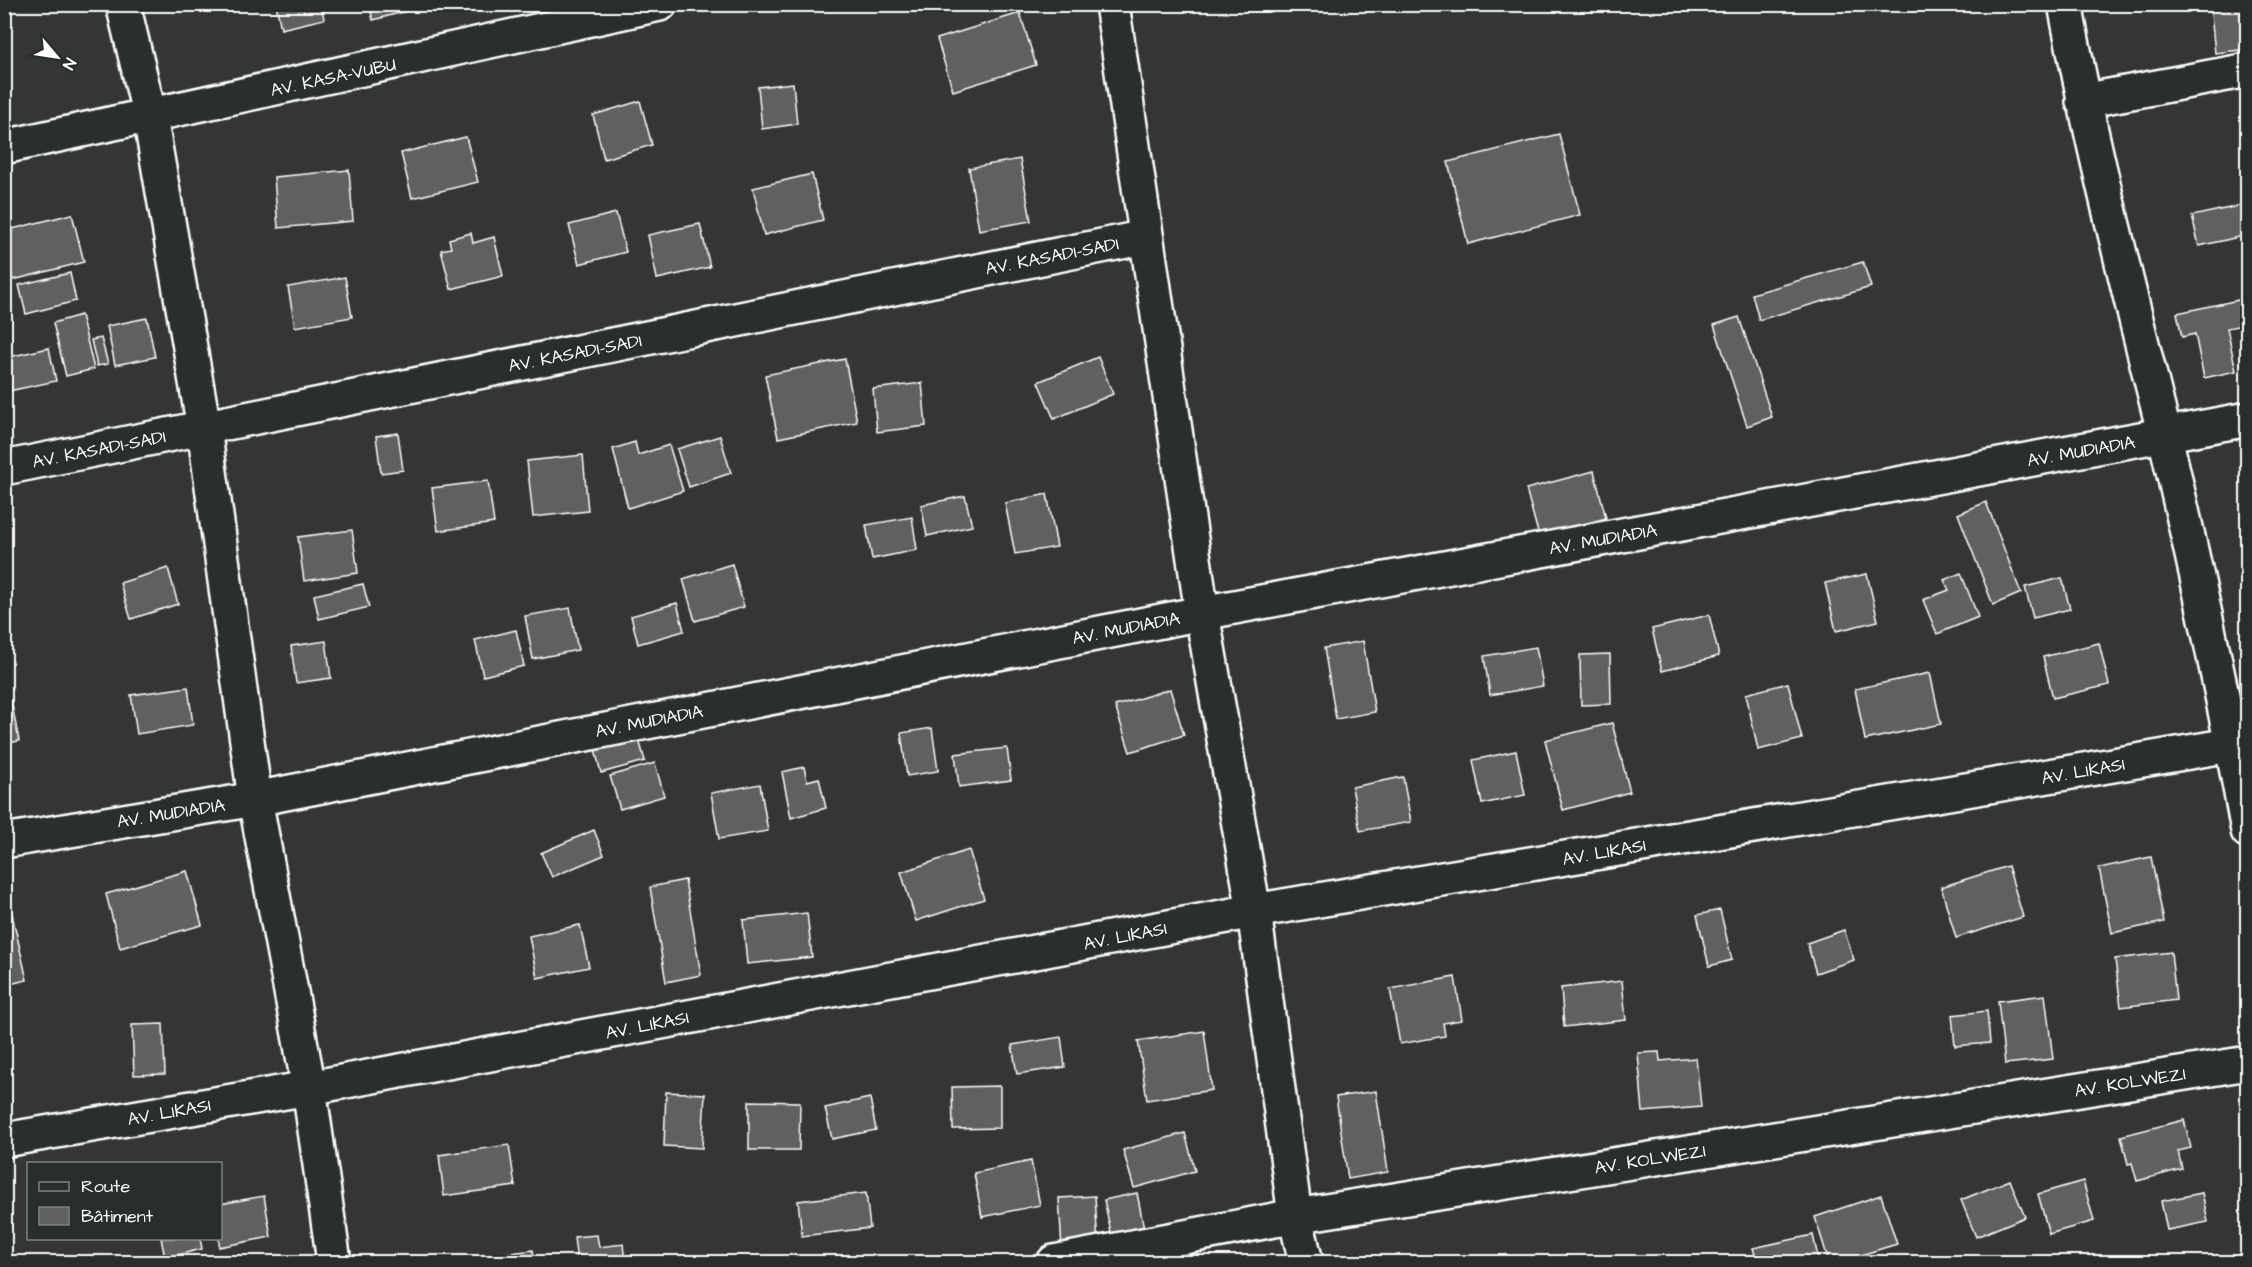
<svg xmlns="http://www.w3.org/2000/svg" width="2252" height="1267" font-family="'Architects Daughter',sans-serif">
<rect width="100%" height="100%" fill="#333536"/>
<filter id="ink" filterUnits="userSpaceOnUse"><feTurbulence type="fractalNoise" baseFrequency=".0167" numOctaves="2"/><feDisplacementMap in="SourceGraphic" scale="12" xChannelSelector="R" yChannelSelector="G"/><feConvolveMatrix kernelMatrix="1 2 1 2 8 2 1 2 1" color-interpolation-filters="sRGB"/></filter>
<g filter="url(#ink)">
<g fill="#5f6162" stroke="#fff" stroke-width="1.5">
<path d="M276,4H321L324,19L281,29Z"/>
<path d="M369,4H433L373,20Z"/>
<path d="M2210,4H2248V49L2215,53Z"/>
<path d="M1020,13L1036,65L953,91L937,39Z"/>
<path d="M793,83L797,124L762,129L758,87Z"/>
<path d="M640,101L652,145L604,159L593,115Z"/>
<path d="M1559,134L1580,215L1468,244L1448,162Z"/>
<path d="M466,137L478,182L412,198L401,153Z"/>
<path d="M1020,159L1031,221L979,230L969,168Z"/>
<path d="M349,170L353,221L278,228L274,177Z"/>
<path d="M812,174L823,220L764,235L753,188Z"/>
<path d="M2248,204V235L2199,246L2192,216Z"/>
<path d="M616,213L626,252L579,264L569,225Z"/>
<path d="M72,214L84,262L13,280L4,245V231Z"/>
<path d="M700,224L710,267L657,279L648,235Z"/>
<path d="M471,233L473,243L494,237L503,276L451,289L441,250L451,248L449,239Z"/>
<path d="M1863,262L1871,287L1759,320L1752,294Z"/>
<path d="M70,273L76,301L26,314L19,285Z"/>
<path d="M345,277L352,317L295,327L288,287Z"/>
<path d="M2248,298V324L2227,328L2236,371L2204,378L2195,334L2182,337L2177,313Z"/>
<path d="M81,315L94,369L66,376L53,323Z"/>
<path d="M1739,317L1772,417L1747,426L1714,325Z"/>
<path d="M147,318L155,357L115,365L107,326Z"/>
<path d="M101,338L108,364L97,366L91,340Z"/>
<path d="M49,348L56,381L4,392V358Z"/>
<path d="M1098,357L1113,394L1054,419L1038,382Z"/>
<path d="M845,359L857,422L778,438L765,375Z"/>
<path d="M922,383L926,426L877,432L873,389Z"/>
<path d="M398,433L403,470L381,473L376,436Z"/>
<path d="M720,436L731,473L689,487L677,449Z"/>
<path d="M635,442L638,455L669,445L683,491L628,508L613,449Z"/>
<path d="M583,455L588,511L533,517L527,461Z"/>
<path d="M1594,471L1606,518L1539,536L1526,489Z"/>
<path d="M488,481L494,523L438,531L432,488Z"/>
<path d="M1047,494L1057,547L1015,554L1005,503Z"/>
<path d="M965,496L972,526L927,536L921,505Z"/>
<path d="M1986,502L2021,593L1993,605L1958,514Z"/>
<path d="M912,517L917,550L872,559L866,525Z"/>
<path d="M352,530L358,573L304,581L298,537Z"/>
<path d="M732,564L744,607L695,621L683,579Z"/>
<path d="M168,568L178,604L131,619L120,583Z"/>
<path d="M1961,573L1978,617L1937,634L1923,600L1949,590L1944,580Z"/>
<path d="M1867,574L1878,621L1836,631L1825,583Z"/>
<path d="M2062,578L2070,609L2033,618L2025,587Z"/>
<path d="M363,584L369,607L319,619L314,595Z"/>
<path d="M677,603L684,631L638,644L631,616Z"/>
<path d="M570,608L578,650L533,659L525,616Z"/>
<path d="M1709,615L1719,656L1662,671L1652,629Z"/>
<path d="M516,630L524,666L483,676L475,640Z"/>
<path d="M326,641L331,678L296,683L291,646Z"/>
<path d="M1363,641L1375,712L1336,719L1324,648Z"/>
<path d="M2099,643L2109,685L2053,698L2043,657Z"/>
<path d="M1536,647L1543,686L1490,695L1484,656Z"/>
<path d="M1610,654L1611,704L1581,705L1580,655Z"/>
<path d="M1930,673L1941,724L1865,740L1855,689Z"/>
<path d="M1788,683L1802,739L1758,750L1746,694Z"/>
<path d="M188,687L193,725L137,734L131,695Z"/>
<path d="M1170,689L1184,735L1130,752L1115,706Z"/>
<path d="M11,700L19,741L4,744V701Z"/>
<path d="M1612,723L1630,792L1563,810L1545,740Z"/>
<path d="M932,728L938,771L907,776L901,733Z"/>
<path d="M638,736L645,761L601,773L595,749Z"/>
<path d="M1007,748L1011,780L959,787L955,754Z"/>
<path d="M1516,751L1525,795L1482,804L1473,760Z"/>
<path d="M655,763L664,796L620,809L610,776Z"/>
<path d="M804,767L807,781L819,778L826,808L791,818L782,772Z"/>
<path d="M1403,777L1411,822L1360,831L1352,787Z"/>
<path d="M760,784L768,831L719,839L711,793Z"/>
<path d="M594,830L604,855L552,877L541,853Z"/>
<path d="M969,850L984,899L916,921L901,872Z"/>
<path d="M2151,857L2164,922L2112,933L2099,868Z"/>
<path d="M2008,866L2023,917L1956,938L1941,887Z"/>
<path d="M187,871L202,925L120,948L106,894Z"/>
<path d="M4,879L27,980L5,985L4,980Z"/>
<path d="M685,880L701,975L666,982L650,887Z"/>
<path d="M1720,910L1732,960L1709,966L1697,915Z"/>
<path d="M807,913L812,957L747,964L743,920Z"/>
<path d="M580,925L589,967L537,978L529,936Z"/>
<path d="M1844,930L1854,960L1816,973L1807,943Z"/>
<path d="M2171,952L2176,1000L2121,1007L2115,959Z"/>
<path d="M1455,977L1462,1020L1443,1023L1445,1036L1400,1044L1390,989Z"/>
<path d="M1622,981L1626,1020L1564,1027L1561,988Z"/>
<path d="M2045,995L2053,1059L2005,1064L1998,1001Z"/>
<path d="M1987,1011L1990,1043L1955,1046L1952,1015Z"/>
<path d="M163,1024L165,1074L134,1075L132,1025Z"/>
<path d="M1204,1031L1212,1090L1147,1100L1138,1041Z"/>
<path d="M1061,1037L1065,1067L1017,1074L1012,1045Z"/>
<path d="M1659,1052L1660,1061L1696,1058L1701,1107L1643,1112L1638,1053Z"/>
<path d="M1000,1086V1128L953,1129L952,1087Z"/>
<path d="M1376,1091L1388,1172L1348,1179L1336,1097Z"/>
<path d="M666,1092L705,1094L702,1148L664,1146Z"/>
<path d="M870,1098L876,1130L832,1139L825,1108Z"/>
<path d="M749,1101L800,1102L799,1150H749Z"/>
<path d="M2184,1120L2191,1148L2178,1151L2182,1169L2137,1181L2132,1163L2128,1164L2121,1136Z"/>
<path d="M1185,1133L1195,1171L1134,1188L1123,1150Z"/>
<path d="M509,1145L515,1186L444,1196L439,1155Z"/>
<path d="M1031,1161L1040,1205L982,1217L974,1173Z"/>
<path d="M2010,1180L2025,1217L1976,1237L1961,1200Z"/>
<path d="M2083,1181L2094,1221L2049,1234L2038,1194Z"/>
<path d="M866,1193L870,1228L802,1236L798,1201Z"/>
<path d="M1137,1193L1146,1239L1114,1246L1104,1200Z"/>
<path d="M2202,1193L2208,1222L2167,1230L2161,1201Z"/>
<path d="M1881,1195L1897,1244L1838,1262H1829L1815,1217Z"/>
<path d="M264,1196L271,1237L219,1247L220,1204Z"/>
<path d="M1095,1196L1098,1247L1062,1249L1059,1198Z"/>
<path d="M597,1235L599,1247L623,1244L625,1262H577L574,1237Z"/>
<path d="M1813,1235L1819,1262H1757L1753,1248Z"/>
<path d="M161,1238H200L202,1249L165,1258Z"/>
<path d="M533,1250L535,1262H451V1261Z"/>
</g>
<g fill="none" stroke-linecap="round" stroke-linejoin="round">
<g stroke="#fff" stroke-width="38">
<g id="street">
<path d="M123,4L150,117L204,428L255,799L309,1088L334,1262"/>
<path d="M1112,4L1202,613L1254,911L1295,1216L1306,1262"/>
<path d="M2065,4C2092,149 2129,290 2164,432C2195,564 2224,698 2248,831"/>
<path d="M2083,101L2248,70"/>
<path d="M4,147L660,4"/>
<path d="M4,468L1146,237"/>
<path d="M4,841L255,799L1202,613L2248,419"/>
<path d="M4,1140L309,1088L1254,911L2248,742"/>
<path d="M1054,1262L1295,1216L2248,1063"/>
</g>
</g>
<use href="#street" stroke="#2a2d2e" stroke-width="33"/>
</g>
</g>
<g text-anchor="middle" stroke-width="4.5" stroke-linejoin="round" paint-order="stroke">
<g font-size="18" fill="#fff" stroke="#2a2d2e">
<text transform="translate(333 77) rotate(-12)" y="6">AV. KASA-VUBU</text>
<text transform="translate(1052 256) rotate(-11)" y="6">AV. KASADI-SADI</text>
<text transform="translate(575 353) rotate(-11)" y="6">AV. KASADI-SADI</text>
<text transform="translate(99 449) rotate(-11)" y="6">AV. KASADI-SADI</text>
<text transform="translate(2081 451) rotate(-10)" y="6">AV. MUDIADIA</text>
<text transform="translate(1603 539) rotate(-10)" y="6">AV. MUDIADIA</text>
<text transform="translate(1126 628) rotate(-11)" y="6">AV. MUDIADIA</text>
<text transform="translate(649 721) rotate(-11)" y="6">AV. MUDIADIA</text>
<text transform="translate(2083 771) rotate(-10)" y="6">AV. LIKASI</text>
<text transform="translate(171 813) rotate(-9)" y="6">AV. MUDIADIA</text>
<text transform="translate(1604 852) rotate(-10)" y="6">AV. LIKASI</text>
<text transform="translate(1125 936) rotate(-11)" y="6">AV. LIKASI</text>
<text transform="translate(647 1025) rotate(-11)" y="6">AV. LIKASI</text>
<text transform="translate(2130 1082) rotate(-9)" y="6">AV. KOLWEZI</text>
<text transform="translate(169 1112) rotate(-10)" y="6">AV. LIKASI</text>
<text transform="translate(1650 1159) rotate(-9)" y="6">AV. KOLWEZI</text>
</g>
</g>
<rect width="2252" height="1267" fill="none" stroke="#2a2d2e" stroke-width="24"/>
<rect x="12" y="12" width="2228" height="1243" fill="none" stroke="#fff" stroke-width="2" filter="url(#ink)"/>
<rect x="27" y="1162" width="195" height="78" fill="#2a2d2e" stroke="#7f8182" stroke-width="1.5"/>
<rect x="39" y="1182" width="30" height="9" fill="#2a2d2e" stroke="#7f8182" stroke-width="1.5"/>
<text x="81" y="1192" font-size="18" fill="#ffffff">Route</text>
<rect x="39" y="1207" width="30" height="18" fill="#5f6162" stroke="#7f8182" stroke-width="1.5"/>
<text x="81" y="1222" font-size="18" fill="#ffffff">Bâtiment</text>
<g transform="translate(57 57) rotate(119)" stroke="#2a2d2e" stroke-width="4.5" paint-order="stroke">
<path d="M0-4.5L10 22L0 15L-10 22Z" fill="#ffffff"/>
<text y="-9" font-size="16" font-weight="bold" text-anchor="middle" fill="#ffffff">N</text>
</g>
</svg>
